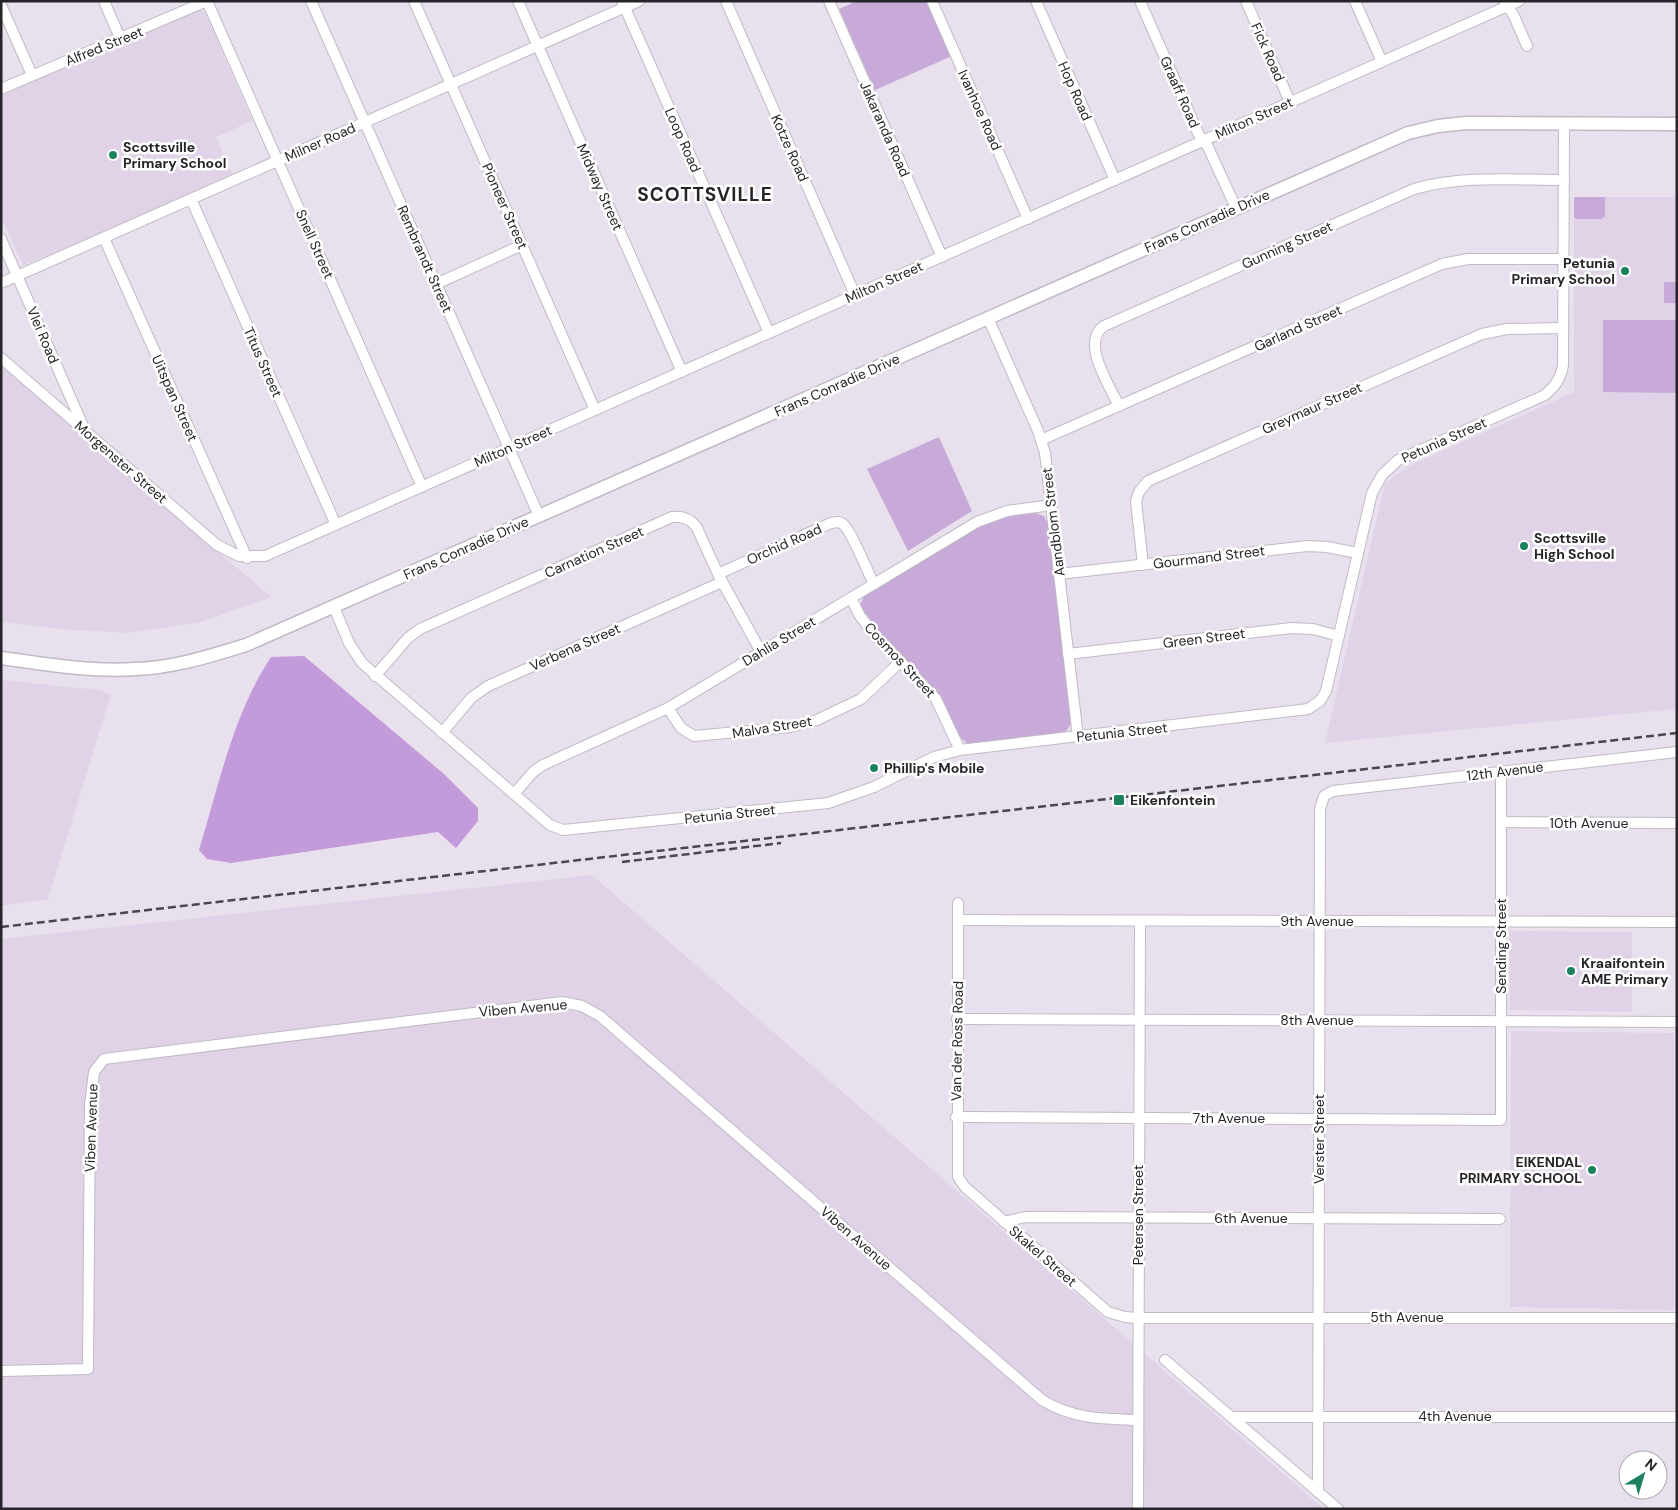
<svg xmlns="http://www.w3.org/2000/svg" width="1678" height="1510" font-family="'DM Sans',sans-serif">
<rect width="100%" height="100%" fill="#e9e0ee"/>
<g fill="#e0d3e8">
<path d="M198,9L205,12L252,121L216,137L232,174L96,236L23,265L1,217V96Z"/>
<path d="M1574,197H1677V709L1325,743L1385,483L1411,465L1574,392Z"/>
<path d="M1,365L271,597L201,622L128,633L61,629L1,622Z"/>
<path d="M1,680L99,690L111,694L48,899L1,906Z"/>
<path d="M592,875L1324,1509H1V939Z"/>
<path d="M1509,931L1632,932V1012L1510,1010Z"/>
<path d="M1511,1031L1674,1033V1310L1510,1307Z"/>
</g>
<g fill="#c7aad8">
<path d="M857,1H928L952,56L875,90L839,9Z"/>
<path d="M1574,197H1605V216L1602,219H1577L1574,217Z"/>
<rect x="1664" y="282" width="13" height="21"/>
<path d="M1603,320H1677V393L1603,392Z"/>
<path d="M939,437L972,511L908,551L867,469Z"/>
<path d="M1035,513L1044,516L1049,526L1071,724L1066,731L1060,734L968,744L960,737L940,699L927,681L870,622L860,606L864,596L984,524L1001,517Z"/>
</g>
<path fill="#c39ada" d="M304,656L444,774L478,808V821L456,848L438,832L231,863L207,859L199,850C219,785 233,714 271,657Z"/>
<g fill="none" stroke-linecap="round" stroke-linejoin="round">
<g stroke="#c1b9c6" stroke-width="12">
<g id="minor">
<path d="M104,1L120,38"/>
<path d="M207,1L422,487"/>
<path d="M311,1L539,516"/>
<path d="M414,1L595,410"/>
<path d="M518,1L682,372"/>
<path d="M622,1L769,333"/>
<path d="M726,1L855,295"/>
<path d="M829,1L942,257"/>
<path d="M932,1L1028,219"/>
<path d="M1036,1L1115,180"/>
<path d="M1140,1L1199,135L1208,147L1236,208"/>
<path d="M1246,1L1290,102"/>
<path d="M1355,1L1382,62"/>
<path d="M1505,2L1514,16L1527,46"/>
<path d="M1,5L32,75"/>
<path d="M1,89L207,1"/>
<path d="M191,199L336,525"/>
<path d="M104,238L247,558"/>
<path d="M1,239L83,426"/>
<path d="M1,283L639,1"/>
<path d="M436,284L522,245"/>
<path d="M988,318L1038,431L1045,453L1078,737"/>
<path d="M1,358L217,545L239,556H265L1519,1"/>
<path d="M1119,406C1110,386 1080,342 1104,326L1414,189C1463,175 1514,180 1564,180"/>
<path d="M1041,440L1442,264L1468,259H1564"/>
<path d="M1143,565L1136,501L1139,492L1148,481L1482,334L1507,329L1563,328"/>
<path d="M718,574L831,523C836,522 839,521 843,524C851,530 868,573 874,584"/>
<path d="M1059,574L1307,546L1327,547L1358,553"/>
<path d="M851,598L860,616L874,634L936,699L960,750"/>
<path d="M334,607L349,643L362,663L550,825L563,830L828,803L874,787L934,757L960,750L1308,709L1320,701L1326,691L1372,493L1382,475L1398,460L1543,396C1555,388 1561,378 1563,365L1564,124"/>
<path d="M1068,654L1292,628L1313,629L1339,636"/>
<path d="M375,676L408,638L420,629L672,517C683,516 691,519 697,528L718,574L761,652"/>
<path d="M668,708L681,728L694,736L790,727L817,720L861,699L900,662"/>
<path d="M442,733L471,698L488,686L722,582"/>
<path d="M514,794L534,771L543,765L668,708L977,522L1007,511L1052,505"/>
<path d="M1501,822L1677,823"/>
<path d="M958,903V1177L965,1187L1108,1312L1125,1317L1138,1318H1677"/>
<path d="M958,920L1677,922"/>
<path d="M957,1019L1677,1022"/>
<path d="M956,1117L1501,1120V772"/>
<path d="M1004,1222L1025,1217L1500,1219"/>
<path d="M1165,1360L1338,1509"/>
<path d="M1,1371L88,1369L90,1105L94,1072L104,1059L562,1002L582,1006L600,1016L1042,1400C1073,1419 1102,1419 1138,1420"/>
<path d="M1233,1417H1677"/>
<path d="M1318,1492L1320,809L1324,796L1333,791L1677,752"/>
<path d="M1138,1509L1140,921"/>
</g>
</g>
<g stroke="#c1b9c6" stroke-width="15">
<path id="tertiary" d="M1,658C46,664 90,672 135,669C173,668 210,656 246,645L1408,133L1438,126L1466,123L1677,124"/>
</g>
<use href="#minor" stroke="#fff" stroke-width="10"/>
<use href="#tertiary" stroke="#fff" stroke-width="12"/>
<g stroke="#4b464d" stroke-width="2.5" stroke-dasharray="8 4" stroke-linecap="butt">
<path d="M622,862L781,843"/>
<path d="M1,927L1677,733"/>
</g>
</g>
<g fill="#1c825d" stroke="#fff" stroke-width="2">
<circle cx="113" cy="155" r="5"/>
<circle cx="1625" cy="271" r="5"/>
<circle cx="1524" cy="546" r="5"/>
<circle cx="874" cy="768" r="5"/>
<rect x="1113" y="794" width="12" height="12" rx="2.5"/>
<circle cx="1571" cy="971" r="5"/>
<circle cx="1592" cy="1170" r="5"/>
</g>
<g text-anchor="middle" stroke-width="5" stroke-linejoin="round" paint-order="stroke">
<g font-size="14" fill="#272429" stroke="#fff">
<text transform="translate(104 46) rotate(-22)" y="5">Alfred Street</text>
<text transform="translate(1268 52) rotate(66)" y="5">Fick Road</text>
<text transform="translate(1075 91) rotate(66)" y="5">Hop Road</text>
<text transform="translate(1180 92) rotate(66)" y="5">Graaff Road</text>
<text transform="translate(980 110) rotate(66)" y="5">Ivanhoe Road</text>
<text transform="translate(1254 118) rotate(-24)" y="5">Milton Street</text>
<text transform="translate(885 129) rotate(66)" y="5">Jakaranda Road</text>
<text transform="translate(683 140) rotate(66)" y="5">Loop Road</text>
<text transform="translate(320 142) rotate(-24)" y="5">Milner Road</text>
<text transform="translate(790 148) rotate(66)" y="5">Kotze Road</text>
<text transform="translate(600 187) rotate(66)" y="5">Midway Street</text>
<text transform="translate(505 206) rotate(66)" y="5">Pioneer Street</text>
<text transform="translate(1207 221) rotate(-24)" y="5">Frans Conradie Drive</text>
<text transform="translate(315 244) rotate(66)" y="5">Snell Street</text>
<text transform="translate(1287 245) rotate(-24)" y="5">Gunning Street</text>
<text transform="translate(425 259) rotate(66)" y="5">Rembrandt Street</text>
<text transform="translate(884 282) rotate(-24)" y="5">Milton Street</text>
<text transform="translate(1298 328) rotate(-24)" y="5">Garland Street</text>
<text transform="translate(43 335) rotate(67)" y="5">Vlei Road</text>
<text transform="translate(263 362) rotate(66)" y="5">Titus Street</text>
<text transform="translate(837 385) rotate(-24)" y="5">Frans Conradie Drive</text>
<text transform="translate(175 398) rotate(66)" y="5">Uitspan Street</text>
<text transform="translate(1312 408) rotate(-24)" y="5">Greymaur Street</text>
<text transform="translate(1444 440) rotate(-24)" y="5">Petunia Street</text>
<text transform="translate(513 446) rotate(-24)" y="5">Milton Street</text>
<text transform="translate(121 462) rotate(41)" y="5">Morgenster Street</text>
<text transform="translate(1053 522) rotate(-97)" y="5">Aandblom Street</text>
<text transform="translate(784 544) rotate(-24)" y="5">Orchid Road</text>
<text transform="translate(466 548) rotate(-24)" y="5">Frans Conradie Drive</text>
<text transform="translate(594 552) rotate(-24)" y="5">Carnation Street</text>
<text transform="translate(1209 557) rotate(-7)" y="5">Gourmand Street</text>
<text transform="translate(1204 638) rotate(-7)" y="5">Green Street</text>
<text transform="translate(779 641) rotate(-31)" y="5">Dahlia Street</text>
<text transform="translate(575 647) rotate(-24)" y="5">Verbena Street</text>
<text transform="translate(900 660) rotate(47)" y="5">Cosmos Street</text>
<text transform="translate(772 727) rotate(-9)" y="5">Malva Street</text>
<text transform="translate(1122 732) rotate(-6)" y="5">Petunia Street</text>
<text transform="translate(1505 771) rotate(-7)" y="5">12th Avenue</text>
<text transform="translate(730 814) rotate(-6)" y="5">Petunia Street</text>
<text x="1589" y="828">10th Avenue</text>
<text x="1317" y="926">9th Avenue</text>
<text transform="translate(1501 946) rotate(-90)" y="5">Sending Street</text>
<text transform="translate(523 1008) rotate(-5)" y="5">Viben Avenue</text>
<text x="1317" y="1025">8th Avenue</text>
<text transform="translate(957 1041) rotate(-89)" y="5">Van der Ross Road</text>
<text x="1229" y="1123">7th Avenue</text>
<text transform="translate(91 1128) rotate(-88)" y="5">Viben Avenue</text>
<text transform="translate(1319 1139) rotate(-90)" y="5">Verster Street</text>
<text transform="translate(1138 1215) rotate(-90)" y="5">Petersen Street</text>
<text x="1251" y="1223">6th Avenue</text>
<text transform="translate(856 1238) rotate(41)" y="5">Viben Avenue</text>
<text transform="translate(1043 1256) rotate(41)" y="5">Skakel Street</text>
<text x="1407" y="1322">5th Avenue</text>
<text x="1455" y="1421">4th Avenue</text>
</g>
<g font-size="14" font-weight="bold" fill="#272429" stroke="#fff" text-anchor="start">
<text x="123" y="152">Scottsville<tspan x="123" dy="16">Primary School</tspan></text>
<text x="1615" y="268" text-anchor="end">Petunia<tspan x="1615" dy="16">Primary School</tspan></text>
<text x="1534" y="543">Scottsville<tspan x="1534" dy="16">High School</tspan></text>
<text x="884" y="773">Phillip's Mobile</text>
<text x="1130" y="805">Eikenfontein</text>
<text x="1581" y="968">Kraaifontein<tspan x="1581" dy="16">AME Primary</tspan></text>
<text x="1582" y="1167" text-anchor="end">EIKENDAL<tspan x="1582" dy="16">PRIMARY SCHOOL</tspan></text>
</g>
<g font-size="19" font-weight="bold" letter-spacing="1" fill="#272429" stroke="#fff">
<text x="705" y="201">SCOTTSVILLE</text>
</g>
</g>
<rect width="1678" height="1510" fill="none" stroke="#272429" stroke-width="5"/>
<g transform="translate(1643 1475) rotate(38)"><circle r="24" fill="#ffffff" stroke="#a9a7a9"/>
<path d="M0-4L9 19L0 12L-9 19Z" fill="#1c825d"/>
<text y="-8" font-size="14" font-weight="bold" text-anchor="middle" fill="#272429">N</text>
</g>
</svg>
